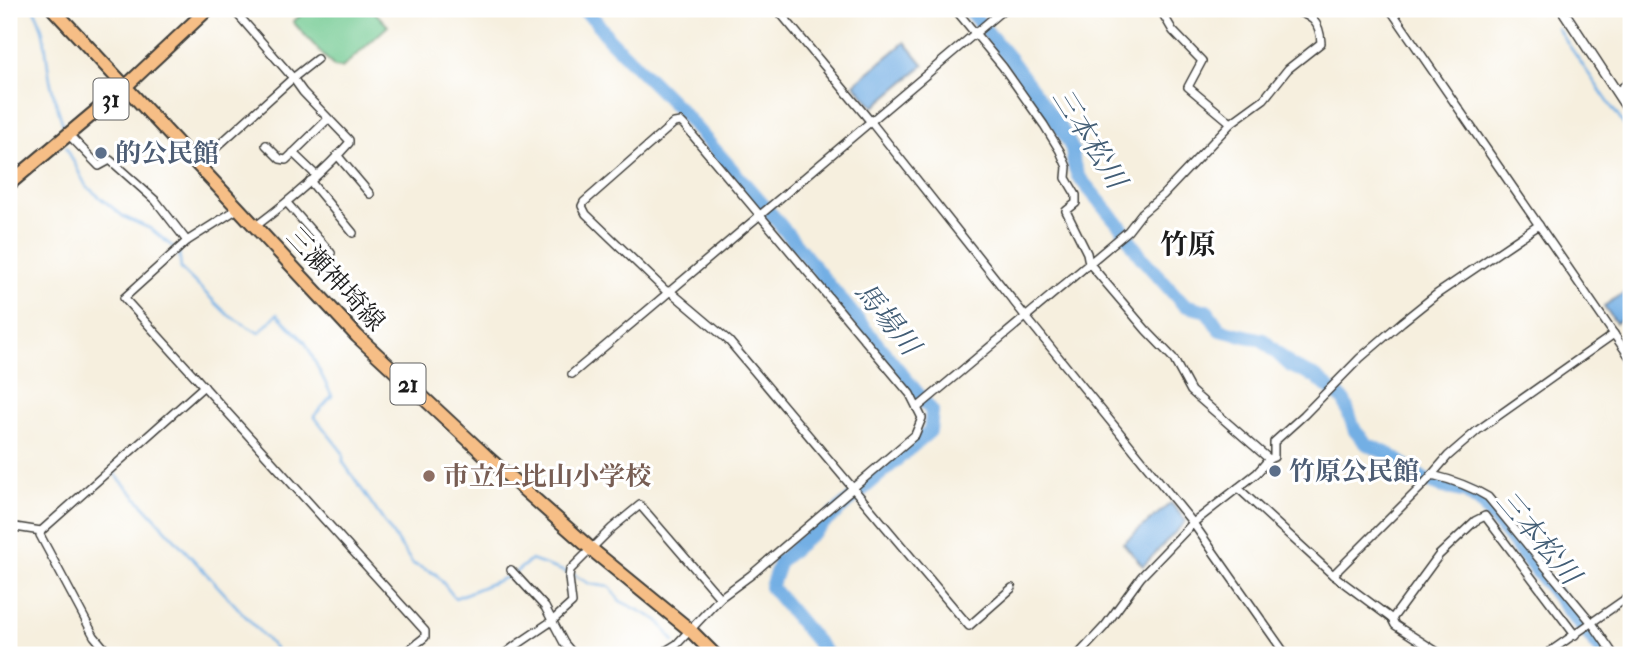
<svg xmlns="http://www.w3.org/2000/svg" width="1640" height="664" font-family="'IM FELL Double Pica','Noto Serif JP',serif">
<rect width="100%" height="100%" fill="#fff"/>
<filter id="ink" filterUnits="userSpaceOnUse"><feTurbulence type="fractalNoise" baseFrequency=".0143" numOctaves="2"/><feDisplacementMap in="SourceGraphic" scale="14" xChannelSelector="R" yChannelSelector="G"/><feConvolveMatrix kernelMatrix="1 2 1 2 8 2 1 2 1" color-interpolation-filters="sRGB"/></filter>
<filter id="wash" filterUnits="userSpaceOnUse"><feTurbulence type="fractalNoise" baseFrequency=".00686" numOctaves="4" result="noise"/><feDisplacementMap in="SourceGraphic" scale="28" xChannelSelector="R" yChannelSelector="G"/><feGaussianBlur stdDeviation="1.57" result="paint"/><feColorMatrix in="noise" values="0 0 0 0 0 0 0 0 0 0 0 0 0 0 0 0 0 1.4 0 .05"/><feComposite in="paint" operator="in"/></filter>
<g filter="url(#wash)">
<rect width="100%" height="100%" fill="#f6efde"/>
<path fill="#6fc990" stroke="#467256" stroke-width="2" d="M307,9H372L388,26L342,68L334,67L293,22Z"/>
<g fill="#73afe4" stroke="#486680" stroke-width="2">
<path d="M905,42L924,65L874,107L854,84Z"/>
<path d="M1631,288V312L1616,323L1604,306Z"/>
<path d="M1171,503L1186,521L1143,566L1123,543Z"/>
</g>
<g fill="none" stroke-linecap="round" stroke-linejoin="round">
<g stroke="#73afe4" stroke-width="2.5">
<path d="M34,9C47,33 45,53 50,79C53,95 59,112 64,128"/>
<path d="M1557,28L1631,135"/>
<path d="M66,147L86,186L124,217L151,229L179,252L181,269L228,315L259,333L277,314L305,342L332,396L314,416L343,453V462L413,564L436,574L455,598L512,575L531,560L574,575L590,584L610,587L620,601L658,620L674,642"/>
<path d="M113,472L281,655"/>
</g>
<g stroke="#73afe4" stroke-width="14">
<path d="M582,9L595,20L609,39L680,110L772,215L932,411L930,431L780,561L771,587L828,655"/>
<path d="M968,9L1010,59L1064,133L1072,149L1074,165L1078,176L1121,227L1141,257L1184,305L1207,311L1220,330L1263,340L1291,366L1316,377L1344,400L1355,431L1367,444L1390,455L1425,480L1440,486L1466,492L1482,504L1605,655"/>
</g>
</g>
</g>
<g filter="url(#ink)">
<g fill="none" stroke-linecap="round" stroke-linejoin="round">
<g stroke="#3d3c39" stroke-width="10">
<g id="minor">
<path d="M233,9L293,78L303,92L349,140V143C322,174 289,201 256,226"/>
<path d="M777,9L871,122L1026,317L1193,523L1286,655"/>
<path d="M955,9L1003,67L1044,125L1060,151L1067,167L1066,178L1076,195V203L1066,211L1087,253L1089,263L1146,330L1173,358L1191,391L1269,459"/>
<path d="M1160,9L1173,31L1202,61L1188,87L1231,123"/>
<path d="M1390,9L1631,359"/>
<path d="M1308,15L1318,9"/>
<path d="M1616,92L1631,81"/>
<path d="M69,135L99,166L110,160L156,201L187,241"/>
<path d="M266,145L280,159L286,160L328,119"/>
<path d="M293,153L316,175"/>
<path d="M337,155L370,194"/>
<path d="M198,164L293,78L317,59"/>
<path d="M310,181L353,233"/>
<path d="M287,203L331,253"/>
<path d="M239,208L187,241L124,298L425,631V637L406,652V655"/>
<path d="M572,374L1004,9"/>
<path d="M917,408L1128,231L1142,213L1163,195L1231,123L1264,99L1288,69L1321,43C1320,20 1311,16 1291,9"/>
<path d="M1432,475C1453,480 1470,486 1488,497L1592,623L1614,655"/>
<path d="M1238,488L1333,575L1392,619L1395,625L1442,655"/>
<path d="M9,526L41,531"/>
<path d="M41,531L204,386"/>
<path d="M41,531L40,535L94,636L110,655"/>
<path d="M511,570L545,607L564,643L574,655"/>
<path d="M1333,575L1422,486L1448,456L1478,430L1614,334"/>
<path d="M1392,619L1439,555L1475,521L1485,516L1575,635"/>
<path d="M503,655L515,646L552,621L572,603L569,578L570,570L612,528L640,505L720,598"/>
<path d="M659,655L677,644L720,598L751,575L915,435L922,418L910,394L684,125L681,122L674,123L584,202L582,206L586,214L665,290L671,292L729,341L969,626L1012,588"/>
<path d="M1078,655L1105,626L1141,577L1193,523L1257,473L1269,459L1274,457V442L1304,415L1360,358L1402,322L1437,294L1539,225"/>
<path d="M1545,655L1631,595"/>
</g>
</g>
<g stroke="#3d3c39" stroke-width="12">
<path id="tertiary" d="M1562,9L1631,114"/>
</g>
<g stroke="#3d3c39" stroke-width="16">
<g id="primary">
<path d="M53,9L357,336L486,456L591,549L690,630L715,655"/>
<path d="M9,184L126,86L208,9"/>
</g>
</g>
<use href="#minor" stroke="#fff" stroke-width="7"/>
<use href="#tertiary" stroke="#fff" stroke-width="9"/>
<use href="#primary" stroke="#f6be86" stroke-width="12"/>
</g>
</g>
<g fill="#5c6f8a" stroke="#fff" stroke-width="2.5">
<circle cx="101" cy="153" r="7"/>
<circle cx="1275" cy="471" r="7"/>
</g>
<circle fill="#8d6e63" stroke="#fff" stroke-width="2.5" cx="429" cy="476" r="7"/>
<g text-anchor="middle" stroke-width="6" stroke-linejoin="round" paint-order="stroke">
<g fill="#fff" stroke="#606060" stroke-width="2">
<rect x="93.5" y="78.5" width="35" height="41" rx="5"/>
<rect x="390.5" y="363.5" width="35" height="41" rx="5"/>
</g>
<g font-size="24" font-weight="bold" fill="#1c1c1c">
<text x="111" y="107">31</text>
<text x="408" y="392">21</text>
</g>
<g font-size="26" font-weight="bold" fill="#4e5e75" stroke="#fff" text-anchor="start">
<text x="115" y="162">的公民館</text>
<text x="1289" y="480">竹原公民館</text>
</g>
<g font-size="26" fill="#1c1c1c" stroke="#fff">
<text transform="translate(336 279) rotate(47)" y="9">三瀬神埼線</text>
</g>
<g font-size="26" font-weight="bold" fill="#785e54" stroke="#fff" text-anchor="start">
<text x="443" y="485">市立仁比山小学校</text>
</g>
<g font-size="28" font-style="italic" fill="#435e76" stroke="#fff">
<text transform="translate(1090 138) rotate(58)" y="10">三本松川</text>
<text transform="translate(888 318) rotate(51)" y="10">馬場川</text>
<text transform="translate(1539 537) rotate(50)" y="10">三本松川</text>
</g>
<g font-size="28" font-weight="bold" fill="#1c1c1c" stroke="#fff">
<text x="1188" y="254">竹原</text>
</g>
</g>
<rect width="1640" height="664" fill="none" stroke="#fff" stroke-width="35"/>
</svg>
